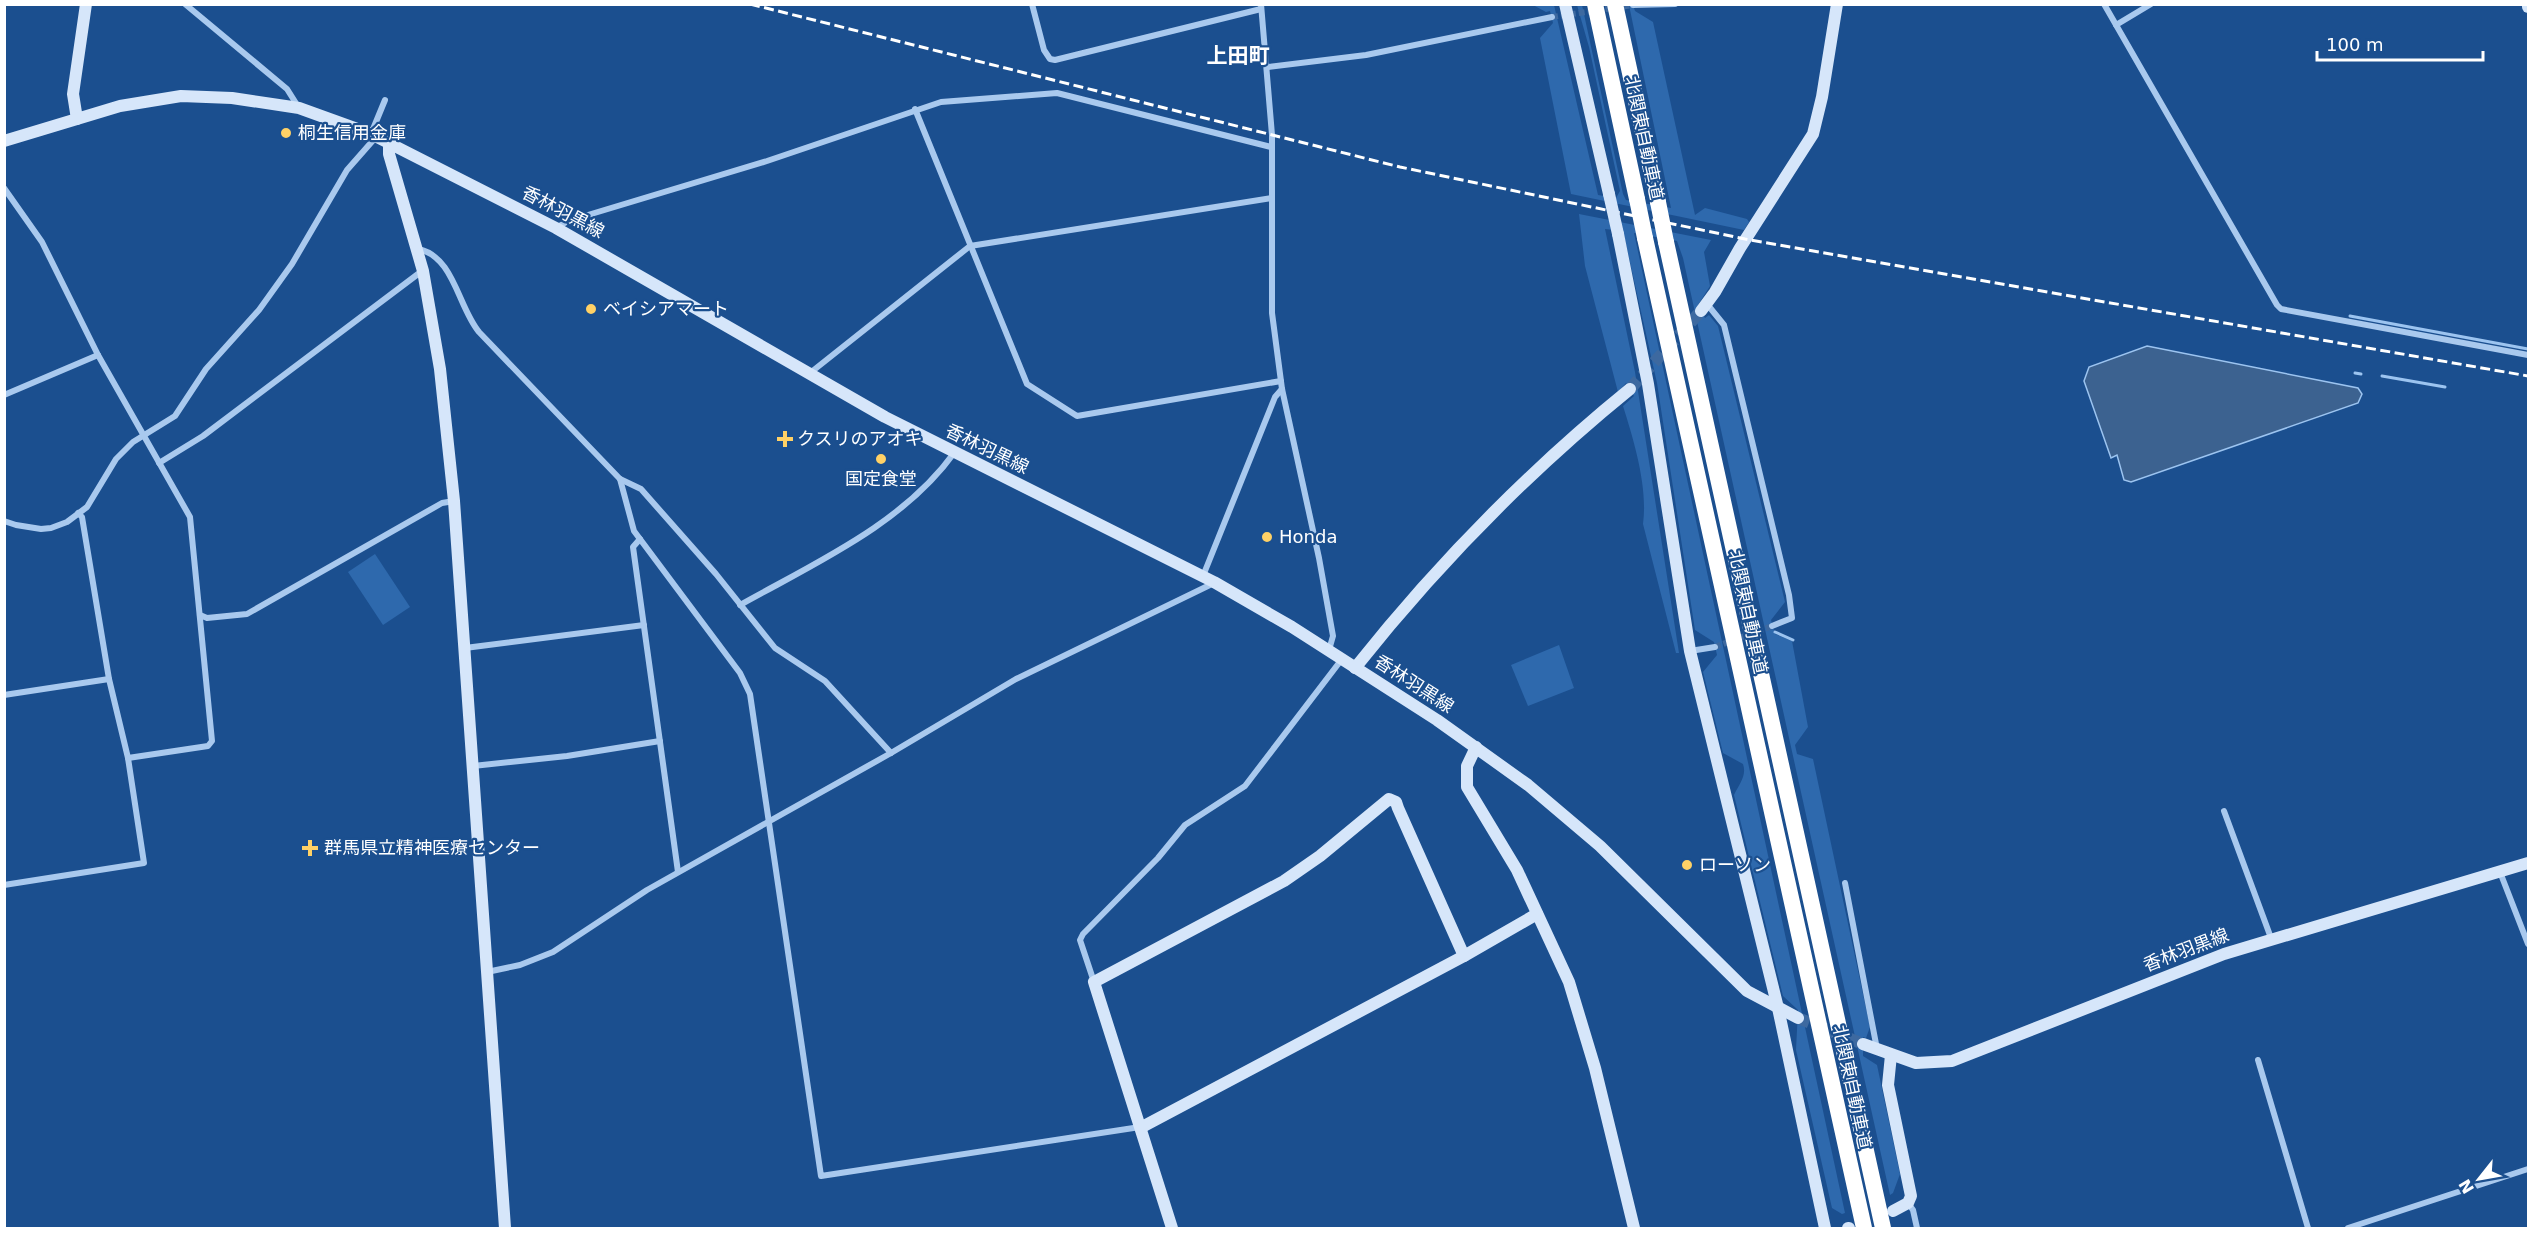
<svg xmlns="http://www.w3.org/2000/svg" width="2533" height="1233" font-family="'DejaVu Sans','Noto Sans JP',sans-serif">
<rect width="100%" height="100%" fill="#1b4f8f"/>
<g fill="#2e69ad">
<path d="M1533,5H1554L1598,195L1616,198L1620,191L1589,47L1577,5H1582L1623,194L1626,200L1671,208L1629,5H1633L1635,11L1653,22L1695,215L1705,208L1747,219L1749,222L1744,230L1571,194L1540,38L1553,23L1550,11L1546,12Z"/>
<path d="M1579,214L1711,240L1704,252L1710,286L1698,305L1705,318L1709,315L1718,326L1785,602L1771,620L1775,634L1792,641L1808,727L1795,745L1797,754L1813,759L1870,1027L1866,1038L1863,1037V1056L1877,1065L1900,1174L1893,1193L1890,1195L1683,258L1677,241L1634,233L1845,1213L1842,1214L1832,1208L1796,1050L1798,1010L1783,996L1734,795C1739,784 1747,776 1743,764L1723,753L1703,672L1717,655L1714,642L1695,630L1657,383L1623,231L1605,229L1635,372L1679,653H1676L1643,524C1648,487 1634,441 1623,406L1634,396L1626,383L1618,392L1585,266Z"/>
<path d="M375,554L410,607L383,625L348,572Z"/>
<path d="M1559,645L1574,688L1528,706L1511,665Z"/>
</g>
<path fill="#3c6290" stroke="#9cc4f0" stroke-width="1.5" d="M2147,346L2358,388L2362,394L2358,403L2131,482L2124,480L2117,455L2111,458L2084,381L2089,367Z"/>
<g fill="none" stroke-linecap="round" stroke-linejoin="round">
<g stroke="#9cc4f0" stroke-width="3">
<path d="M2350,316L2528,349"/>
<path d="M2355,373L2361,374"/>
<path d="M2382,376L2445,387"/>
<path d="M1775,632L1793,640"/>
</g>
<g stroke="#3d69a0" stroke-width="6" stroke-dasharray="6 3" stroke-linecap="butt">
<path d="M1552,17L1633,5"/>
<path d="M1715,647L1772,626"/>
</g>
<g stroke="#3d69a0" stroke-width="12" stroke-dasharray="12 6" stroke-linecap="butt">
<path d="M1630,389L1701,311"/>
<path d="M1798,1018L1863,1044"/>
</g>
<g stroke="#a9c9ee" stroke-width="6">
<path d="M185,4L287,89L299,108"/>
<path d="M1032,4L1044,50L1050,59L1055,60L1261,9"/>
<path d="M1261,4L1272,135V313L1282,389L1319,558L1333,636L1329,650"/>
<path d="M2104,4L2277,305L2281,309L2528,355"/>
<path d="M1633,5L1675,4"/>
<path d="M2116,25L2151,4"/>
<path d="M1268,67L1366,55L1552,17"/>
<path d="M915,109L1027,384L1077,416L1281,381"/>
<path d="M371,134L385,100"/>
<path d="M4,188L42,242L98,355L190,517L212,741L208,746L128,758"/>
<path d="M556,228L568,221L767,161L941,102L1057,93L1271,147"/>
<path d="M418,249C454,256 458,307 479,332L620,479L641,489L716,574L775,648L825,681L891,753"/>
<path d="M1707,304L1724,325L1789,595L1792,618L1772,626"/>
<path d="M810,373L970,246L1272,198"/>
<path d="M4,395L98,355"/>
<path d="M159,463L203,436L422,271"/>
<path d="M620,479L634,531L740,673L750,694L821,1176L1140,1127"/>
<path d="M4,521L16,525L41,529L51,528L67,522L87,507L116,459L133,442L175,416L206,369L259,310L292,264L347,170L376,137"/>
<path d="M640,539L633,547L678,872"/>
<path d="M1203,576L1275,397L1282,389"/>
<path d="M740,605C815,563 903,524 954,453"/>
<path d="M200,615L207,618L247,614L442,503L454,501"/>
<path d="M465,648L644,625"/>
<path d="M1690,651L1715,647"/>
<path d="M4,695L109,679"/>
<path d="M473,766L567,756L660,741"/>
<path d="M2224,811L2271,938"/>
<path d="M2500,872L2528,944"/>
<path d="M1845,883L1877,1049"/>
<path d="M4,885L144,863L128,758L109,679L82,517L78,513"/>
<path d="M487,972L520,965L553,952L647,890L891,753L1016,679L1214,583"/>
<path d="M1094,982L1080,940L1083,934L1158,858L1185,825L1245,786L1342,659"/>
<path d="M2258,1060L2308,1228"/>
<path d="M1908,1203L1913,1210L1917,1228"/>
<path d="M2348,1228L2528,1169"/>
</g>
<g stroke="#d6e6fa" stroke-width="12">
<path d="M1565,4L1609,194"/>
<path d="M2528,4V7"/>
<path d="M77,119L73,94L86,4"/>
<path d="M4,141L120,106L181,96L232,98L299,108L371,134L556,228L885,417L1214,582L1292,627L1437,720L1528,785L1600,846L1747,991L1798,1018"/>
<path d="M389,143V154L423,271L440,369L454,501L505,1228"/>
<path d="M1618,234L1648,384L1690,651L1778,1008L1825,1228"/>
<path d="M1701,311L1715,292L1740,248L1813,134L1822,97L1837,4"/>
<path d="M1355,668C1436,566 1529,471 1630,389"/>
<path d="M1476,747L1467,766V787L1517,870L1569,982L1595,1068L1634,1228"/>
<path d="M1863,1044L1916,1063L1952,1061L2224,954L2528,863"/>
<path d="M1891,1055L1888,1085L1911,1196L1908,1203L1893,1211"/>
<path d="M1142,1127L1464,956L1537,914"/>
<path d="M1172,1228L1094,982L1284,881L1320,856L1389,799L1396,802L1398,808L1464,956"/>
<path d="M1848,1228H1849"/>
</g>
<g stroke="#fff" stroke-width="16">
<path d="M1595,4L1637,199"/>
<path d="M1615,4L1658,202"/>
<path d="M1645,238L1864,1228"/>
<path d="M1666,242L1883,1228"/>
</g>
<path stroke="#fff" stroke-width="3" stroke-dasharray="10 4.5" stroke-linecap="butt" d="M750,4L1400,167L1745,239L2528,376"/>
<path stroke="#d6e6fa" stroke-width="12" d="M1609,194L1618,234"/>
<g stroke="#fff" stroke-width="16">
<path d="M1637,199L1645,238"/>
<path d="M1658,202L1666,242"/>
</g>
</g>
<g fill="#ffd166" stroke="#1b4f8f" stroke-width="2">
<circle cx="286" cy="133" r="6"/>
<circle cx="591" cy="309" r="6"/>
<path d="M782 430h6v6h6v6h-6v6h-6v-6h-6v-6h6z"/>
<circle cx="881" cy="459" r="6"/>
<circle cx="1267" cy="537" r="6"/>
<path d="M307 839h6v6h6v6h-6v6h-6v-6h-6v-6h6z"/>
<circle cx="1687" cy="865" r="6"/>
</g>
<g text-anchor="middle" stroke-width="4.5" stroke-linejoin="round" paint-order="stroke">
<g font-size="18" fill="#fff" stroke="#1b4f8f" text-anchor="start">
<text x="298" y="139">桐生信用金庫</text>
<text x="603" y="315">ベイシアマート</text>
<text x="797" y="445">クスリのアオキ</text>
<text x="881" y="485" text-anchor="middle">国定食堂</text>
<text x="1279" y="543">Honda</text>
<text x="324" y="854">群馬県立精神医療センター</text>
<text x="1699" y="871">ローソン</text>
</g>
<g font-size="18" fill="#fff" stroke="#1b4f8f">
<text transform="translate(1644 138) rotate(78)" y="6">北関東自動車道</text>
<text transform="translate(563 212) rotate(28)" y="6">香林羽黒線</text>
<text transform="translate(987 449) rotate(26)" y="6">香林羽黒線</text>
<text transform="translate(1748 612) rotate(78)" y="6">北関東自動車道</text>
<text transform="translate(1414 684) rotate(33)" y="6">香林羽黒線</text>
<text transform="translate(2186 950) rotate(-21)" y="6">香林羽黒線</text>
<text transform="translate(1852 1087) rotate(78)" y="6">北関東自動車道</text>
</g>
<g font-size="21" font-weight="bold" fill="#fff" stroke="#1b4f8f">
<text x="1238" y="63">上田町</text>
</g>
</g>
<rect width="2533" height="1233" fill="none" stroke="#ffffff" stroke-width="12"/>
<g transform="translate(2479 1179) rotate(239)" stroke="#1b4f8f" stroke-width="4.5" paint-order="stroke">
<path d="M0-4.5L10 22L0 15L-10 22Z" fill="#ffffff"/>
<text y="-9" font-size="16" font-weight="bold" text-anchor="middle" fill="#ffffff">N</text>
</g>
<path d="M2317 51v9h166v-9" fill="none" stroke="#ffffff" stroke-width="3"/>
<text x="2326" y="51" font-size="18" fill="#ffffff" stroke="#1b4f8f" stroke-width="4.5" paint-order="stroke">100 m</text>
</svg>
